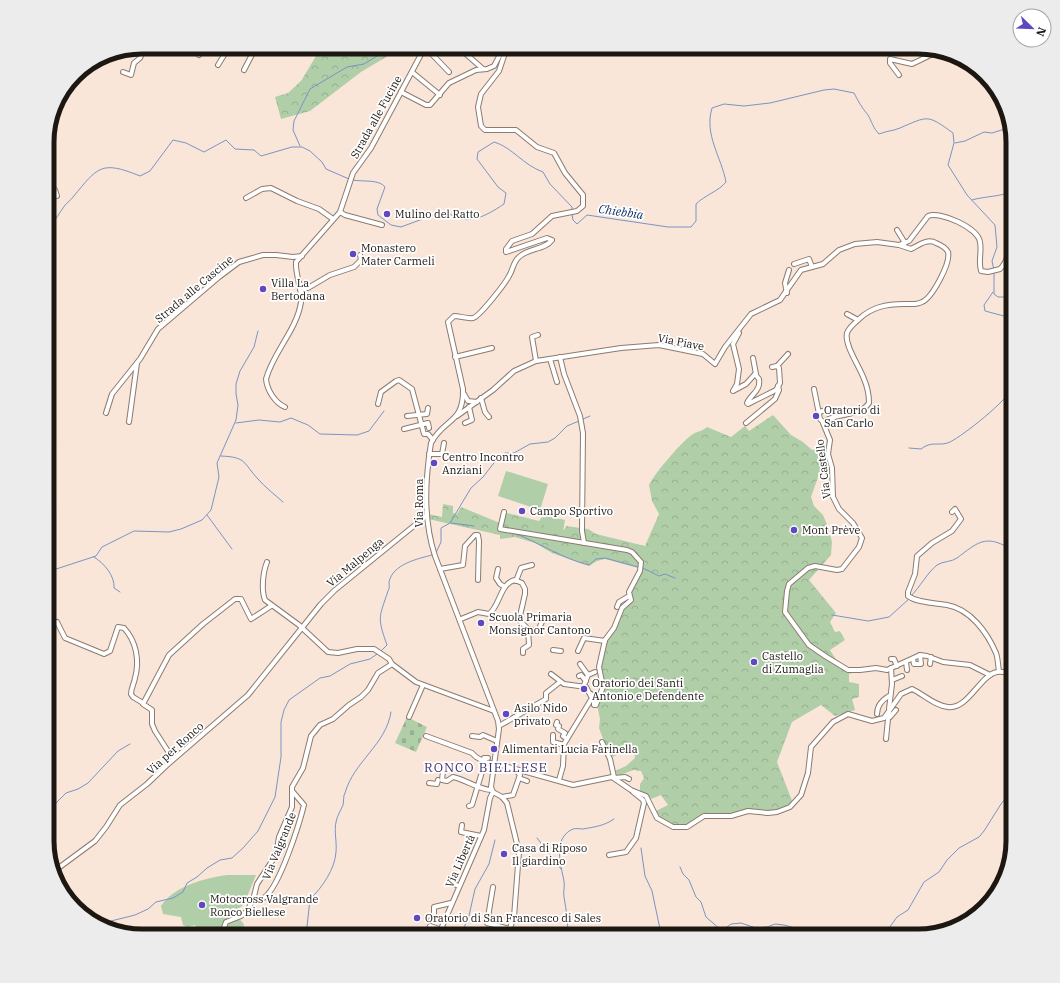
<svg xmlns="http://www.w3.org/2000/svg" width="1060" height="983" font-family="'IBM Plex Serif',serif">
<defs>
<pattern id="cemetery-stones" width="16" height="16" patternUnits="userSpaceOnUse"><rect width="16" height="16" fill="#b0cea8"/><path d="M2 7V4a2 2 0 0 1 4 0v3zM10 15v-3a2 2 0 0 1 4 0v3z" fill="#97b090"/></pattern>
<pattern id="park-crowns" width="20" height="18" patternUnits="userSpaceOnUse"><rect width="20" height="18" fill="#b0cea8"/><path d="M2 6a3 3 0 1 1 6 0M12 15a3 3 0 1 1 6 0" fill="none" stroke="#97b090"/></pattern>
</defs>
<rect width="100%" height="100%" fill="#fae6d9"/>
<path fill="url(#cemetery-stones)" d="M407,717L427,727L416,752L395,743Z"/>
<g fill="url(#park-crowns)">
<path d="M315,47H403L361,72L310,111L281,119L275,97L288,93L301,81L319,51Z"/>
<path d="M773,415L791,435L803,442L812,450L821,448L824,460L811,497L814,506L823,515L828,527L832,542L831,555L809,580L836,613L830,622L835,632L840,631L845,640L830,650L837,661L855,672L849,674V682L859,684V697L852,699L855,710L835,716L821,705L792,722L777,762L793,803L780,810L768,812L749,810L731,815H704L683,826H675L661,818L656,811L668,805L661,795L651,799L647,794L640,792V784L644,778L641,771L633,770L618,776L615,771L626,766L635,758L634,751L624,752L612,757L608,752L599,728L600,719L597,705L604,687L600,667L606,641L623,608L630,603V593L642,569L605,559L597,561L589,566L552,553L535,543L515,537L500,539V535L428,519V514L442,517L443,504L453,506V513L457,514L461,507L500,523L503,512L539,521L542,517L551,519L553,526L564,530L566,526L588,529L596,534L645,546L659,514L652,501L649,485C654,474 683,440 693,434C698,431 703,431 707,427L731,437L745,426L749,431Z"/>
</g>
<g fill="#b0cea8">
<path d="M506,471L548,484L540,510L498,496Z"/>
<path d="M546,516L565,520L563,532L544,528Z"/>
<path d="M228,875H256L244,904L234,913L244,924L243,932L246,936H193L198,933L195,925L187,927L183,925L181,917L163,914L161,906C174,886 205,878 228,875Z"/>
</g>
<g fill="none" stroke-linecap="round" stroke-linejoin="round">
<g stroke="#7994c5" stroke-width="1">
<path d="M576,47L587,50"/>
<path d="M955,143L965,141L984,132L992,133L1011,127"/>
<path d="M300,146L293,130L294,121L310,89L347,67L364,64L392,47"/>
<path d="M352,180C363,182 379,179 385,187L377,209L378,215L391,225L401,227L444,211C449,213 455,218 461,219C476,222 492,212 504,204L506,193L498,187L477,159L478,152L494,142C512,147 523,165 543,172L550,184L572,207V211"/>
<path d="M972,200C985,196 1001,197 1013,191"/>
<path d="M572,214L573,220L577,224L587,215L668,227H691L696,221V204C705,195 719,191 726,182C721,156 704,135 712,108L724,104L744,106L770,103L824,90L834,89L854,93C858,101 862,108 868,115C872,122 873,128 879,134C886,131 893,131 900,128C928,116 927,114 953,133L954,143L948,165L967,195L995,225L997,247L992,261L994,270"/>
<path d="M47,226C55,222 58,215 63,208C66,203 70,201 73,197C98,167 101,160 140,176L150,171L173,140L186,143L204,152L226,140L235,149L254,150L261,156L292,147H302L310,151L322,162L326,169L349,179"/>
<path d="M994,273V294L998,297H1013"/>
<path d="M993,292L984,305L985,311L1004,316L1013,325"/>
<path d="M583,419L590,416"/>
<path d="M236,423L259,420L280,422L291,418L308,425L320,434L357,435L369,431L384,411"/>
<path d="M909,448L921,449C932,440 940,447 950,442C964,435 1008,400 1013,387"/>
<path d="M221,456C247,457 243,463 258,479C265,487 275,495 283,502"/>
<path d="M207,515L232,549"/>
<path d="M451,523L474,526"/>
<path d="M514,533C540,543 563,559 589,565L596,559L605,558L638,567"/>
<path d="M435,555L441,542V528L450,523L471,488L483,477L497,459L505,453H514L530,444L548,442L555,438L567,426L579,421"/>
<path d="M94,557C104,563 115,576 114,588L120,592"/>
<path d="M642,568L647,570"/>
<path d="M647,570L659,576L665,574L675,578"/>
<path d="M47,572L96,556L102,547L134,531L169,532L181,529L202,520L211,510L219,477L217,463L236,420L238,405L236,394V384L240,371L254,347L258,331"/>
<path d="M911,596C920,587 927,573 937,565C943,561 952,562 957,558C977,543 985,534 1009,548L1013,547"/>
<path d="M832,615L868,621L889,617L909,599"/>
<path d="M380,652L387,645C377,617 379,618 388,591C390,588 389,585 389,582C393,564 417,559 432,555"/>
<path d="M47,806L56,803L66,793L78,789L88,783L118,751L130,744"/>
<path d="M537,838L561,869"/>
<path d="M641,848L645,876L652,891L660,929L664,936"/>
<path d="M680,867L683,874L689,880L696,897L701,902L706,917L721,930"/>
<path d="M99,924L135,915L148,909L156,902L173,898L183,892L187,883L197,877L207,868L220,860L232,858L243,848L258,831L275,797L281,757V722L284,710L289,700L320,678L330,676L350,664L370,659L377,654"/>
<path d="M944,931L956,928"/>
<path d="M306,936L310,899C322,888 335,869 336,852C337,842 334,832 336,822C337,816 341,810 343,805C344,801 343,796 345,793C354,761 386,745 391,712"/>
<path d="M459,936L468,920L475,889L489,864L495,840"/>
<path d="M567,936C569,923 566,910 564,897C563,892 565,886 564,881C561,866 552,838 573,829C576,828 580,829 583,829C594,827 604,826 614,819"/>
<path d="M715,936L731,924L741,923L756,928L767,927L775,924L784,925L826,936"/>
<path d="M888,936L887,931L897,917L908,910L924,882L939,872L947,860L959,848L979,837L984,831L1001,804L1013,789"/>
</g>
<g stroke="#8c7b6e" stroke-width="6">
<g id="minor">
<path d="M190,47L199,55"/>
<path d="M278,47L295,51H316"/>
<path d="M425,47L449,72"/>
<path d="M458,47L483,69"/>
<path d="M732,47L733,49"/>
<path d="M218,65L229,47"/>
<path d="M244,70L256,47"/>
<path d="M123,72L131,75L134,63L140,58L145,47"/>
<path d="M412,72L440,95"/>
<path d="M899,75L890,63V59L912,64L939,51"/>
<path d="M401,92L426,105H430L449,83L476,70L487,69L494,66L503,49"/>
<path d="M47,179L55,190L57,196"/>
<path d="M246,198L262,189L271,188L297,201L319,209L333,219"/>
<path d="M340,212L345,215L382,225"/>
<path d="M897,230L905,243"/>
<path d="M899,245L909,241L928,216C941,211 978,228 980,242C982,252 978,261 981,271L988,272L1000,269C1018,251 1002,219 1013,207"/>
<path d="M794,264L809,259L812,267"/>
<path d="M300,284L303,288H308L330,275L354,267L361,260L360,255"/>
<path d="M787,293L785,283L789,270"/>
<path d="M847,314L858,320"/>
<path d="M739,333L733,344L739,369L737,384L733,391L746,384L755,374L759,379C761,391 751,394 747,403L748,404L776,390L780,383L779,368L777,366"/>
<path d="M455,357L492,348"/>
<path d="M560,357L564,374L580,416L583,433L582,531L584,543"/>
<path d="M753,358L756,374"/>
<path d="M550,359L557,382"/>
<path d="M536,361L532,337L538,335"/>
<path d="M772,367L777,366L788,354"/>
<path d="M814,389L820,419L823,422"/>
<path d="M464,394L468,401L477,402"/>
<path d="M481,398L485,412L489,417"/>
<path d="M378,404L381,392L396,381L399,380L412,389L424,434H428L433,440"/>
<path d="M285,407C275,403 267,390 266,379C273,352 297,330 301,302C302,288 295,274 296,262L340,212L353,173L371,148L425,47"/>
<path d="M819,412L830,409"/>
<path d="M106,413L112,394L140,359L158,329L219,277L239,262L263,255H276L293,257L302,256"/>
<path d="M407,416L427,414L428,408"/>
<path d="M457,416L493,390L514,371L536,361L621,348L659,345L703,354L715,364L725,347L751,314L780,300L801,270L823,264L839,250L855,244L877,242L899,245L911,249C919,245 928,238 936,243C941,245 946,248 948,252C951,263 932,298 922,302C917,305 910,304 904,304C886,304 872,307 859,319C855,323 849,327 847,333C844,345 860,367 864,379C867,386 869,394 869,403C859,418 833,412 823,423L830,440L828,454L832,468L833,497L839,509L853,523L862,538L859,547L842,569L837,570L815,566L808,568L789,584L787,591L785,612L809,645L825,656L848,670H860L876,668L887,670L920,655L927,656L943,662L970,665L990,675"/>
<path d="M129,422L137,363"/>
<path d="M465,423L472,420L469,407"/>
<path d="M746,423L775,399L779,390L778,386"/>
<path d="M404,429L428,423L429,428"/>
<path d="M429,454H442L444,443"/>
<path d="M504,512L500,529L627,550L632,552L641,562L640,571L629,592L631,600L622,608L614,628L605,640L599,667L603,687L596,705H594V698L591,694"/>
<path d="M952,512L955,509L961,519L952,531L932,543L917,556L915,574L908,592V596C918,603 935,603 947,605C970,609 987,632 996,653C998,658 998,666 999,671"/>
<path d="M267,562C263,572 261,590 265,600L299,625L328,652L338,653L357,649H374L389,659L392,664L416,682L494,711"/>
<path d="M440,569L463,565L465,546L475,535H478L479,541L478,580"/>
<path d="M498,569L496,578L500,584L505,587"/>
<path d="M516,581L521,568L532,565"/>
<path d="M617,607L619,602L629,596"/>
<path d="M461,619L478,612L489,614C500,606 500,583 515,580L522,583L525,589V594L519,620L528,629L538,631L544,617"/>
<path d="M57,622L65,638L104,654L110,651L118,627L124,628C136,641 140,660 135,678C134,684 131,688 131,694L133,697L143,703"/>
<path d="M553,650L561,651"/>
<path d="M578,651L584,638L605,641"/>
<path d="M523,653V649L529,645L528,629"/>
<path d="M891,659H894L897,666"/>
<path d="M913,659L914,664H921L920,655"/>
<path d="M906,662L907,670"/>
<path d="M580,664L588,675"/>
<path d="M930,664L931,657"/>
<path d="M551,674L564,684L586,687L592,698L564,744L563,766L559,780"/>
<path d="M579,676L581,675L586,681"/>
<path d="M892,680L902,676"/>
<path d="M584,685L588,675L595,672"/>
<path d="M889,709L892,684L891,668"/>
<path d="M877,714C877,706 882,700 889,696"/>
<path d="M409,717L423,685"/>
<path d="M890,717L896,710"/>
<path d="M557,722L556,725L559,726L558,729L565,733L563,736L567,739"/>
<path d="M499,726L546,699V693L560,682"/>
<path d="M553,735V742L564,745"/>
<path d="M426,736L472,753L476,757L485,762L505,766L573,785L612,777L631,790L646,796L657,818L673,827H687L704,816H731L748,811L768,813L777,812L790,807L801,795L808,773L811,747L833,722L848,714L872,721L884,718L901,694L912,689C923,694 935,706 948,707C968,710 980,675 997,672C1002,671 1008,673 1013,673"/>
<path d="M472,736L480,737L483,735L497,741"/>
<path d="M886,739L888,719L890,714"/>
<path d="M602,742L610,759L614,777"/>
<path d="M173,759L155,731L152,724V710L143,704L169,655L203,624L235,599H241L251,619L271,606"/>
<path d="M482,761L484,758H488"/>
<path d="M443,771L442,780L447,781L453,777C467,780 477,789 491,790"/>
<path d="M519,778L527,781"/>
<path d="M614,778L625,777L629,779"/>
<path d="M429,783L437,784L438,780"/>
<path d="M493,792L491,787L499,729L498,721L435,556C423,519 425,481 431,443C444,418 464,424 463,389L448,322L454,316C460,316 467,319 473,318C479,317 505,284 509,276C513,270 513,262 519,257C528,248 545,250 552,240L547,238L506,252V249L512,241L532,234L552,216L577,211L583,206V195L565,173L554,153L537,147L516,130H485L481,126L478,107L481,94L499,71L507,47"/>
<path d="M493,792L502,797L507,803L519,852L514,917L507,936"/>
<path d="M502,797L513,795L520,775L514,768"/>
<path d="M469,806L472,805L485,762"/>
<path d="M462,825L461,832L481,836"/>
<path d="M609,855L626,852L636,838L644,803L643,800L633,792"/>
<path d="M53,872L95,841L106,827L120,805L147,784L167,765L248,695L321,604L335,590L426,516"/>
<path d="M450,879L451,883L459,886"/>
<path d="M493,887L487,923L510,929"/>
<path d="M253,900C257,900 261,900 265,897C280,885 299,825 304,805L293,792"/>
<path d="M430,921L434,918V907L451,903"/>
<path d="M221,936L226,922L241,916L247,911L253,900L257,884L276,855L279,837L292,807V787L303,768L311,736L320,725L333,719L349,705L361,697L368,690L378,673L392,664"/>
<path d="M426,936L430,926L442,930"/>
<path d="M438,936L484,830L490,798L493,792"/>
</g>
</g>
<use href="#minor" stroke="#fff" stroke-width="4"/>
</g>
<g fill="#6048c1" stroke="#fff" stroke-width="1.5">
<circle cx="387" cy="214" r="4"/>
<circle cx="353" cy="254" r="4"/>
<circle cx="263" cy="289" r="4"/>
<circle cx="816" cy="416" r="4"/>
<circle cx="434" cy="463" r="4"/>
<circle cx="522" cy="511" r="4"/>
<circle cx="794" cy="530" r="4"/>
<circle cx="481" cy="623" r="4"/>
<circle cx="754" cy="662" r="4"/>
<circle cx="584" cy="689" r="4"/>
<circle cx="506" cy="714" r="4"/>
<circle cx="494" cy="749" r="4"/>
<circle cx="504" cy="854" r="4"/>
<circle cx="202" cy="905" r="4"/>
<circle cx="417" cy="918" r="4"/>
</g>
<g text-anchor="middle" stroke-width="3.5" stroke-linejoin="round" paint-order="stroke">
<g font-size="11" fill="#1d1712" stroke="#fff">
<text transform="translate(376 117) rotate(-61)" y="4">Strada alle Fucine</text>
<text transform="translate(194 289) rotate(-40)" y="4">Strada alle Cascine</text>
<text transform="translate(681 342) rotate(11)" y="4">Via Piave</text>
<text transform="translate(823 469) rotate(-97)" y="4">Via Castello</text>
<text transform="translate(419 503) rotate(-90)" y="4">Via Roma</text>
<text transform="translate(355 562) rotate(-40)" y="4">Via Malpenga</text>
<text transform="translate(175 748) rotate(-42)" y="4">Via per Ronco</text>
<text transform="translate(279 846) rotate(-68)" y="4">Via Valgrande</text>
<text transform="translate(460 861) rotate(-66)" y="4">Via Libertà</text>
</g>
<g font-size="11" fill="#1d1712" stroke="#fff" text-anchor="start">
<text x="395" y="218">Mulino del Ratto</text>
<text x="361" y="252">Monastero<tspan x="361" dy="13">Mater Carmeli</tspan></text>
<text x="271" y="287">Villa La<tspan x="271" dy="13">Bertodana</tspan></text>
<text x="824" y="414">Oratorio di<tspan x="824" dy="13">San Carlo</tspan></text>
<text x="442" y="461">Centro Incontro<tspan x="442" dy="13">Anziani</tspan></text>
<text x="530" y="515">Campo Sportivo</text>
<text x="802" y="534">Mont Prève</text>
<text x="489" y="621">Scuola Primaria<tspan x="489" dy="13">Monsignor Cantono</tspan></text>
<text x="762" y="660">Castello<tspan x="762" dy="13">di Zumaglia</tspan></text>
<text x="592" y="687">Oratorio dei Santi<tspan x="592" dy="13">Antonio e Defendente</tspan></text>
<text x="514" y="712">Asilo Nido<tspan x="514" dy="13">privato</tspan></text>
<text x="502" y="753">Alimentari Lucia Farinella</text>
<text x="512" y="852">Casa di Riposo<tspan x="512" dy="13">Il giardino</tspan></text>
<text x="210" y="903">Motocross Valgrande<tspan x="210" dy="13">Ronco Biellese</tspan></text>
<text x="425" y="922">Oratorio di San Francesco di Sales</text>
</g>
<g font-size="12" font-style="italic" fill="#14336d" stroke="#fff">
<text transform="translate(621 212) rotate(8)" y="4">Chiebbia</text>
</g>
<g font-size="13" letter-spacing="1" fill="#3d3470" stroke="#fff">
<text x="486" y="772">RONCO BIELLESE</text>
</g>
</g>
<path d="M0 0H1060V983H0ZM142 54H918A88 88 0 0 1 1006 142V841A88 88 0 0 1 918 929H142A88 88 0 0 1 54 841V142A88 88 0 0 1 142 54Z" fill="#edecec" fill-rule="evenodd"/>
<path fill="none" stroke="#1d1712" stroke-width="5" d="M142 54H918A88 88 0 0 1 1006 142V841A88 88 0 0 1 918 929H142A88 88 0 0 1 54 841V142A88 88 0 0 1 142 54Z"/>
<g transform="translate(1032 28) rotate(113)"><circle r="19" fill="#ffffff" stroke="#a5a2a0"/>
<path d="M0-3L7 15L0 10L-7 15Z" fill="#6048c1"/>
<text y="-6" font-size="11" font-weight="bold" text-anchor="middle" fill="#1d1712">N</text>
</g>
</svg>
